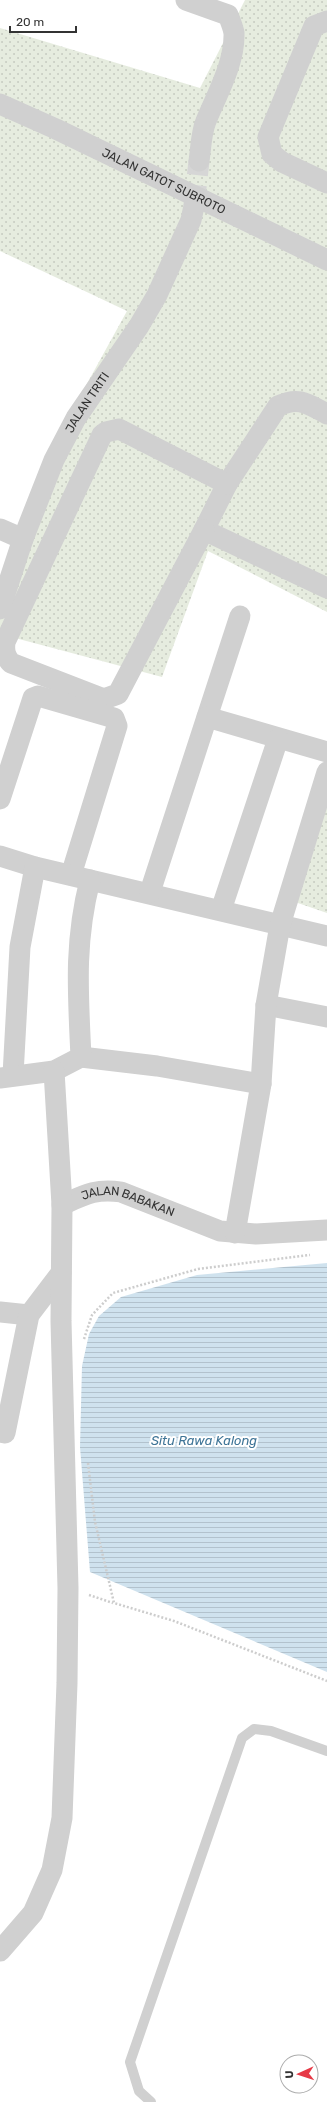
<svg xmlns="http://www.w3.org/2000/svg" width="327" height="2102" font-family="Rubik,sans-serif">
<defs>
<pattern id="grass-dots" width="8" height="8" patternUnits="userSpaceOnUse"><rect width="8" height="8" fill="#e6ecdf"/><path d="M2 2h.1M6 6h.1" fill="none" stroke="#c6cbc0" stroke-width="1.8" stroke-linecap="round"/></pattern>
<pattern id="water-rules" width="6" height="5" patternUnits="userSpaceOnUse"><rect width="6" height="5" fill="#cfe2ee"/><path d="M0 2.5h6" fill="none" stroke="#b2c2cd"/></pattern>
</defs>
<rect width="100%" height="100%" fill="#fff"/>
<g fill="url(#grass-dots)">
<path d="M245,0H327V612L208,551L162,677L0,634V597L41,467L127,311L0,251V28L200,88Z"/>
<path d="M327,794V913L295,902Z"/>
</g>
<path fill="url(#water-rules)" d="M327,1263V1672L90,1572L80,1447L82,1366L89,1334L99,1316L121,1297L197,1275Z"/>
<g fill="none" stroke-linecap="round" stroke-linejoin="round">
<path stroke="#d6d6d6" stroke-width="21" stroke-dasharray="21 10" stroke-linecap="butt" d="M194,206L199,161"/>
<g stroke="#cdcdcd" stroke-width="2.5" stroke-dasharray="2 2" stroke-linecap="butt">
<path d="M84,1339L92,1315L113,1293L198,1269L310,1255"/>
<path d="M88,1463L95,1522L114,1603L174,1621L327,1681"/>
<path d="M89,1595L113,1603"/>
</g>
<path stroke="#d0d0d0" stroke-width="10" d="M151,2102L139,2091L130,2062L242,1738L254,1729L271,1731L327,1751"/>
<g stroke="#d0d0d0" stroke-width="21">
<path d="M186,0L228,15C230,20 233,27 234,33C235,63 217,94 206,121C201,133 201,148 199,161"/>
<path d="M327,21L314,26L268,137L272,154L282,162L327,183"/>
<path id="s1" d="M0,104L56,129L327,260"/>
<path d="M327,414C308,404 299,396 278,406L227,484L204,530L327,588"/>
<path d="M0,529L23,539"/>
<path d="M204,530L118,694L104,699L11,663C5,656 4,651 5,642L102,435L106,432L119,429L227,484"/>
<path id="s2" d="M0,609L23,539L54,460L76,418L139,326L157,295L191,220L194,206"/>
<path d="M207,717L240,616"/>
<path d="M0,799L33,698L38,696L114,718L117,726L71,875"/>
<path d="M0,856L35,867L327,936"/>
<path d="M150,892L207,717L327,752"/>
<path d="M221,910L278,739"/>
<path d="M266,1005L327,1017"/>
<path d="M81,1057L157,1066L261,1084"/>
<path d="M13,1075L20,947L35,867"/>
<path d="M0,1078L54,1071L81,1057C78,992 74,943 90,880"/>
<path id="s3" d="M62,1205C84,1195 96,1188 121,1192L220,1231L256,1234L327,1230"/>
<path d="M235,1233L261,1084L266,1005L280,925L327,772"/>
<path d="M0,1312L29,1315"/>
<path d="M0,1432L5,1433L29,1315L61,1273"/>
<path d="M0,1951L33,1913L52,1870L62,1818L67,1683L68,1588L61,1321L62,1205L54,1071"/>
</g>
</g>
<g text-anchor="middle" stroke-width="4" stroke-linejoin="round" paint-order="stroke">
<g font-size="12" fill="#333" stroke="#fff">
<text dy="4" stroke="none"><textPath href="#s1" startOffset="181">JALAN GATOT SUBROTO</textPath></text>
<text dy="4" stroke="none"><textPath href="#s2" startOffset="225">JALAN TRITI</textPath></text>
<text dy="4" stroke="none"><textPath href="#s3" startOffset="70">JALAN BABAKAN</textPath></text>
</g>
<g font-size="13" font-style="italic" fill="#3f7597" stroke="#fff">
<text x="204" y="1445">Situ Rawa Kalong</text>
</g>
</g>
<g transform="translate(299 2074) rotate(267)"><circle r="19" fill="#ffffff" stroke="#adadad"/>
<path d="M0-3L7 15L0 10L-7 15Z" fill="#e63946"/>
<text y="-6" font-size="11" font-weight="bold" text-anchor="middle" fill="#333333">U</text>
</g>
<path d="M10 26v6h66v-6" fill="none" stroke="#333333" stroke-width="2"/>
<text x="16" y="26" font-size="12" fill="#333333" stroke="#ffffff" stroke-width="3" paint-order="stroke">20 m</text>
</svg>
